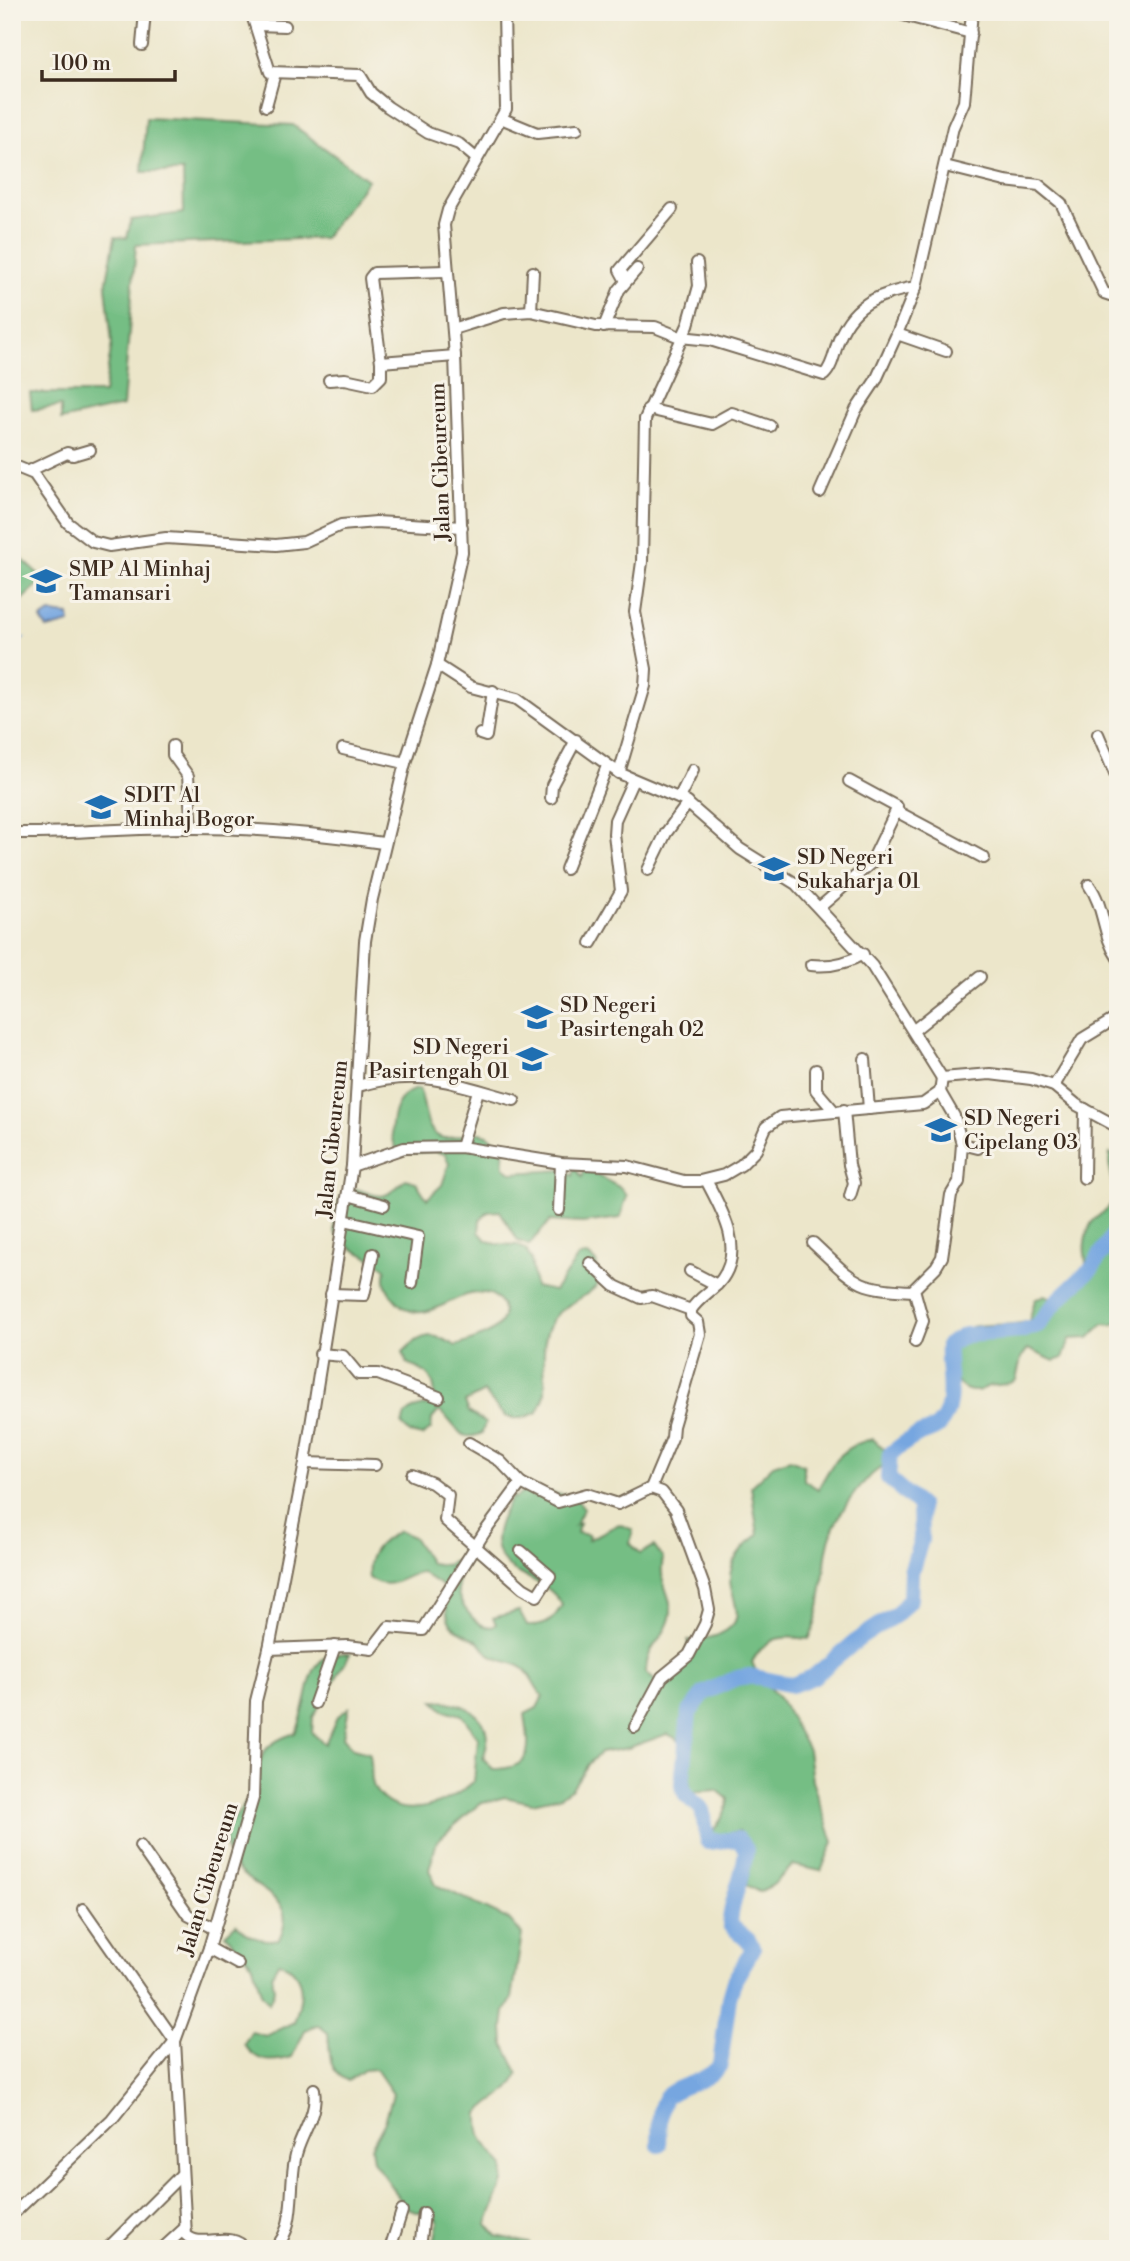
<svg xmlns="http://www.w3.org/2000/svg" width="1130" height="2261" font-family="'Libre Bodoni',serif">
<rect width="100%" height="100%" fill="#f7f3e8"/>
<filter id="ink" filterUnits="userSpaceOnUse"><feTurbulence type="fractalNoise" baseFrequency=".0143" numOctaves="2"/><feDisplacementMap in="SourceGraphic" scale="14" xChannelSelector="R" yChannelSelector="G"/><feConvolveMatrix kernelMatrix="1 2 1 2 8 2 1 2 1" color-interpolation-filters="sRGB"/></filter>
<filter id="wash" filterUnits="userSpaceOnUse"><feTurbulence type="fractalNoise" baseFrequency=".00686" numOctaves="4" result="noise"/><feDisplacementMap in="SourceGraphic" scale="28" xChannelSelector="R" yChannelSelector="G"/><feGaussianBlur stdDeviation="1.57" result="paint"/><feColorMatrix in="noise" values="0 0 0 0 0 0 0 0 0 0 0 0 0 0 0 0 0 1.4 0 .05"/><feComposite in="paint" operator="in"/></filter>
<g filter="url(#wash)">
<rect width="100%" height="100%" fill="#ece6ca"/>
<g fill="#75be84" stroke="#587451" stroke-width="2">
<path d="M146,118L293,125L368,180L324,238L136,245L123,406L61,420V406L32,410L30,393H104L112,343L106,286L115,237L127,238L131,220L184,213L183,172H142Z"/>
<path d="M12,550L44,579L12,609Z"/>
<path d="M419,1089C425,1101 423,1115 430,1127C441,1149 462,1131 480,1133C491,1134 495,1144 503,1147L504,1167L512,1173L564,1170L573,1176L575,1168L582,1177L585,1169L621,1188L627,1196L620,1218L583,1223L550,1221L529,1245L518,1241L500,1211L488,1212L480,1220L479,1232L486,1240L496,1244L517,1245L526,1250L531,1259L535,1287L554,1291L578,1257L588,1255L596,1262L600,1282C588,1299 561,1303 551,1323C539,1345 546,1369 545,1392C545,1398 540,1406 538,1412C506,1427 502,1413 484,1392L465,1402L469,1412L485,1423L482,1433C458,1445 456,1422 439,1411L432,1419L431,1429L422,1436L410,1433L402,1425L405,1415L413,1409L433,1404C439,1381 427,1371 407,1363L403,1352C422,1332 434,1332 456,1346C472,1340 514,1331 501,1304C497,1297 491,1293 483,1293C450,1290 423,1334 394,1298C386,1289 383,1281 386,1269C368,1253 347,1252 334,1231C334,1212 335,1195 354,1188C385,1199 383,1200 406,1179L416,1182L427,1199L442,1185L449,1164L445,1154L434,1151L401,1154C384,1139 391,1091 419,1089Z"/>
<path d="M1110,1153L1118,1160V1321L1113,1325L1103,1324L1089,1338L1070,1339L1063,1358L1054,1361L1028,1349L1021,1358L1016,1380C1006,1386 1000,1384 989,1386C983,1388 980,1392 974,1391C954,1391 948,1363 947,1347C970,1312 996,1332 1029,1321L1035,1300L1044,1295L1056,1299C1109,1262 1072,1266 1090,1226C1094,1215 1108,1213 1112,1202C1117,1185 1106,1170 1110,1153Z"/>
<path d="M873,1439L885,1450L883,1466C858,1483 832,1519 827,1550C822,1579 822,1613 809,1639C782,1635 766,1636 752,1662L758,1676L780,1699L808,1750L812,1781L833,1842L821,1871L793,1865L773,1885L759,1892L746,1885C751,1859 758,1853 739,1831L710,1837C717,1822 727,1815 728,1799L717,1790L690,1792C687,1765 700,1747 667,1734L628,1748L600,1753L589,1763L572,1788L559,1797L532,1803L505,1797L479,1804L437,1841L429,1870L436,1885L510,1920L522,1934L512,1999L505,2012L503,2028L504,2044L518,2073C511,2095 494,2097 479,2113C478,2142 487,2145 504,2166L503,2182L487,2224L497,2236L529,2243L531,2249H433L438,2222L429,2212H415L405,2206L373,2161L371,2147L385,2121L393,2094L376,2069L364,2070L348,2081C326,2069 331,2055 328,2033L318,2025L305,2030L292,2057C271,2063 256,2063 244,2044L251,2032L266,2036L294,2022C303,1998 307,1973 279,1962L272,1974L274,1990L269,2003L261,1993L253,1965L225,1934L236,1924C250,1938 260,1942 279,1939C307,1886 222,1891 226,1838C227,1821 245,1809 251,1792C261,1758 258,1745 295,1733C314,1701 300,1647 350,1654L313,1717L312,1733L325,1744L337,1717L349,1708L343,1737L353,1749L369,1753C374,1765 368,1779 376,1791C400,1825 451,1803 474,1781L478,1738L462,1715L444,1710L434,1701C468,1701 498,1720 483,1758L493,1769C536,1769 529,1746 525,1714L537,1708L543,1696C535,1688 532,1676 524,1669C514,1661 498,1662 489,1654C484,1650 481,1642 474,1639C443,1622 448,1624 445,1588L421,1572C400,1577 390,1592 369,1578C366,1554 378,1542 399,1531L413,1537L430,1563L446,1565L460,1559C458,1586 452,1595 472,1617C479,1624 482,1626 492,1627L496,1624L493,1618L519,1611L527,1626C546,1627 553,1621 562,1605C550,1585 537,1583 518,1573C482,1552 498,1522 513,1495L514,1499L527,1489L532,1497L543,1492L574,1496L584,1508L575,1525L579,1523L577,1533L589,1535L588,1540L619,1524L633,1530L630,1543L640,1554L654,1546L663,1559C657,1585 675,1597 670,1618C664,1641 646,1645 646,1673L658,1683L681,1676L687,1662L688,1641C698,1639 711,1639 720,1634C746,1622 735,1606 731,1587C726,1565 742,1547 758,1535L751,1486L773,1465L790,1459L804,1465V1480L818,1489C833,1462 841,1445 873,1439Z"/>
</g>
<path fill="#76a6e0" stroke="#58687f" stroke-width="2" d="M50,613L69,615L70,623L47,629L41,619Z"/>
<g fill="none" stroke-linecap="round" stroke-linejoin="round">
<g stroke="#76a6e0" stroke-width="2.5">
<path d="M21,640L24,638"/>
<path d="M12,686L14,687"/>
</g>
<path stroke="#76a6e0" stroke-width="16" d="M659,2145C660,2132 658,2112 664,2100C671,2085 707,2084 720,2065L729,1998L734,1981L753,1949L748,1940L730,1925C730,1899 745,1875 746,1849L738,1839L708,1842L702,1809L686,1795L682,1785L689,1713L704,1693L736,1678L750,1676L792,1685L813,1677L860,1638L898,1613L910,1599L911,1572L921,1540L920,1506L888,1478L890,1454C899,1447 908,1440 918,1435C924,1432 933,1431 938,1426C958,1407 946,1370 948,1345L965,1335L1021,1331L1038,1325L1057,1301L1092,1268L1118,1227"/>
</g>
</g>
<g filter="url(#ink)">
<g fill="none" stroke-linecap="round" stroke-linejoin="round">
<g stroke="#796c5a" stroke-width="14">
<g id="street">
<path d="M251,12L270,72L360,75L371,93L388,107L428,133L459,144L477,159"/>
<path d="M892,12L971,33"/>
<path d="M257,25L285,26"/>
<path d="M142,45L145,12"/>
<path d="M266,106L275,73"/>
<path d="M503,119L537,133L577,129"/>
<path d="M945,166L1005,181L1039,185L1061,203L1104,293L1110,295L1118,291"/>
<path d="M446,271L374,273L370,278L381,362L455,356"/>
<path d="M626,281L620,270L672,209"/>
<path d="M916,287L897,334L946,351"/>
<path d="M531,311L533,272"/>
<path d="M604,327L619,290L637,269"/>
<path d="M453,329L504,313L531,311L596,326L655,327L680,337L710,340L824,375C832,367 834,355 837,345C850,305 877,294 916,287L953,127L964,102L972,12"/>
<path d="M329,380L345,379L373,385L381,377V362"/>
<path d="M648,409L712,424L732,413L770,426"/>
<path d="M12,465L34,474L68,523L93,542L109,546L166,538L276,545L304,542L341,525L376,522L462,527"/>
<path d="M29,471L67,453L73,455L90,450"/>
<path d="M820,492L856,410L876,380L897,334"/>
<path d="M437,665L471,687L517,699L619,773L685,801L740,849L796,884L872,966L942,1078L990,1074L1031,1079L1054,1086L1077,1105L1118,1127"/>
<path d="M480,734L486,736L493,691"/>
<path d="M1098,734L1118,781"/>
<path d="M173,746V755L188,776L192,828"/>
<path d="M343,749L405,763"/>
<path d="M619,773L645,686L646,669L635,612L642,562L645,419L688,325L699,286L697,263"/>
<path d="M849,781L897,807L896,811"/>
<path d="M551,798L552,785L576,740"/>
<path d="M679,798L693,770"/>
<path d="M12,833C74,834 134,827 195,828C259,828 321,834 383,843"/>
<path d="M566,869L607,766"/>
<path d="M648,870L666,833L688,803"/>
<path d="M1089,885C1105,907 1102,935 1118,958"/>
<path d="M820,907L871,863L896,811L984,858"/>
<path d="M591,943L621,891L614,834L615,820L633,780"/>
<path d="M811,965C830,967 846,964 863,954"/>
<path d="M914,1030L980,977"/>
<path d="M865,1059L869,1109"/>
<path d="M816,1070V1090L834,1111"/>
<path d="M358,1086C421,1067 454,1084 514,1100"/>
<path d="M1054,1086L1082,1039L1118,1017"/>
<path d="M940,1092L954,1116L962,1144L978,1148"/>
<path d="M844,1110L849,1165L854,1183L850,1196"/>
<path d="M461,1147L478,1091"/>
<path d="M352,1166L404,1148L461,1147L561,1163L627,1166L684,1181H700L724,1175L741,1165L756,1150L766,1127L780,1117L923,1104L940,1092L942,1078"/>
<path d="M1084,1178L1085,1109"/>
<path d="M348,1195L384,1205"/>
<path d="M559,1210L561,1163"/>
<path d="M344,1220L418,1237L412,1283"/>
<path d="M813,1243C855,1282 855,1289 914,1291"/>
<path d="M590,1263L615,1286L641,1298L652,1296L691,1310"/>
<path d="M690,1271L717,1285"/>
<path d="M331,1294L364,1295L373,1254"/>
<path d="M915,1342L923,1321L914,1289L936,1267L942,1257L951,1195L959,1182L962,1144"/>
<path d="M320,1354L343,1356L358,1374H378L439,1397"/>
<path d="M469,1443L500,1461L521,1483L558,1502L587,1494L618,1504L651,1488"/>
<path d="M305,1463L375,1465"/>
<path d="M412,1475L432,1483L448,1495L445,1520L523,1588L537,1596L550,1576L521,1551"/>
<path d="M269,1649L348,1646L372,1649L389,1627L423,1630L484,1533L521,1483"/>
<path d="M315,1703L335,1646"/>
<path d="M635,1727L662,1677L689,1655L705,1624L709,1610L705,1589L676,1510L662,1492L651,1488L672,1438L673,1426L700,1334L698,1322L691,1316V1310C699,1297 713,1291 722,1279C745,1247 721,1209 706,1180"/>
<path d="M140,1846L188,1915L215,1929"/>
<path d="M83,1909L175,2041L186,2235C201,2250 232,2229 245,2249"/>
<path d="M209,1948L238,1964"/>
<path d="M12,2215L112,2119L175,2041L209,1948L253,1798L256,1701L269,1649L305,1463L352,1166L365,941L372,899L405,763L437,665L462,552L455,356L444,225L448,210L506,109L504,12"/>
<path d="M107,2249L182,2174"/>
<path d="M162,2249L185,2228"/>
<path d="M274,2249C299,2226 287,2181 297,2151C304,2129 318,2112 314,2089"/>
<path d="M390,2249L402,2211"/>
<path d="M420,2249L424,2213"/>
</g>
</g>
<use href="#street" stroke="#fff" stroke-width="10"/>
</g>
</g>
<defs>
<g id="school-bare" transform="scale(2.415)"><path d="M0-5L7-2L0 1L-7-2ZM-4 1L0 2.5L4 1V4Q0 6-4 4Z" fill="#1f6fb2" stroke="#f7f3e8" stroke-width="2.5" paint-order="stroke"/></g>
</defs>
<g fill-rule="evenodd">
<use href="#school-bare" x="46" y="581"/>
<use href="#school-bare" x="101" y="807"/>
<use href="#school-bare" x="774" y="869"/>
<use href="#school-bare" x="537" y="1017"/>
<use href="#school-bare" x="532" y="1059"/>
<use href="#school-bare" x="941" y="1130"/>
</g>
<g text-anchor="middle" stroke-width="6" stroke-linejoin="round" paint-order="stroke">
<g font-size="21" fill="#3b2a1e" stroke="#f7f3e8">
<text transform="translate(440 462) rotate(-92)" y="7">Jalan Cibeureum</text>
<text transform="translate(332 1139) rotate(-84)" y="7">Jalan Cibeureum</text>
<text transform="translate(208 1879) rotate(-73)" y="7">Jalan Cibeureum</text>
</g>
<g font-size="21" fill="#3b2a1e" stroke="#f7f3e8" text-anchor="start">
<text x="69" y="576">SMP Al Minhaj<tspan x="69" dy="24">Tamansari</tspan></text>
<text x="124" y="802">SDIT Al<tspan x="124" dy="24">Minhaj Bogor</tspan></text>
<text x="797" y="864">SD Negeri<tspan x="797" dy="24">Sukaharja 01</tspan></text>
<text x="560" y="1012">SD Negeri<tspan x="560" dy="24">Pasirtengah 02</tspan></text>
<text x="509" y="1054" text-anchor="end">SD Negeri<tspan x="509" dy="24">Pasirtengah 01</tspan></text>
<text x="964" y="1125">SD Negeri<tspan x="964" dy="24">Cipelang 03</tspan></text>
</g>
</g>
<rect width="1130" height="2261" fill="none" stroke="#f7f3e8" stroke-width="42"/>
<path d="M42 70v10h133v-10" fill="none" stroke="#3b2a1e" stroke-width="3.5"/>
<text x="52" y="70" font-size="21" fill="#3b2a1e" stroke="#f7f3e8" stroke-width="5" paint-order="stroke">100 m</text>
</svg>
